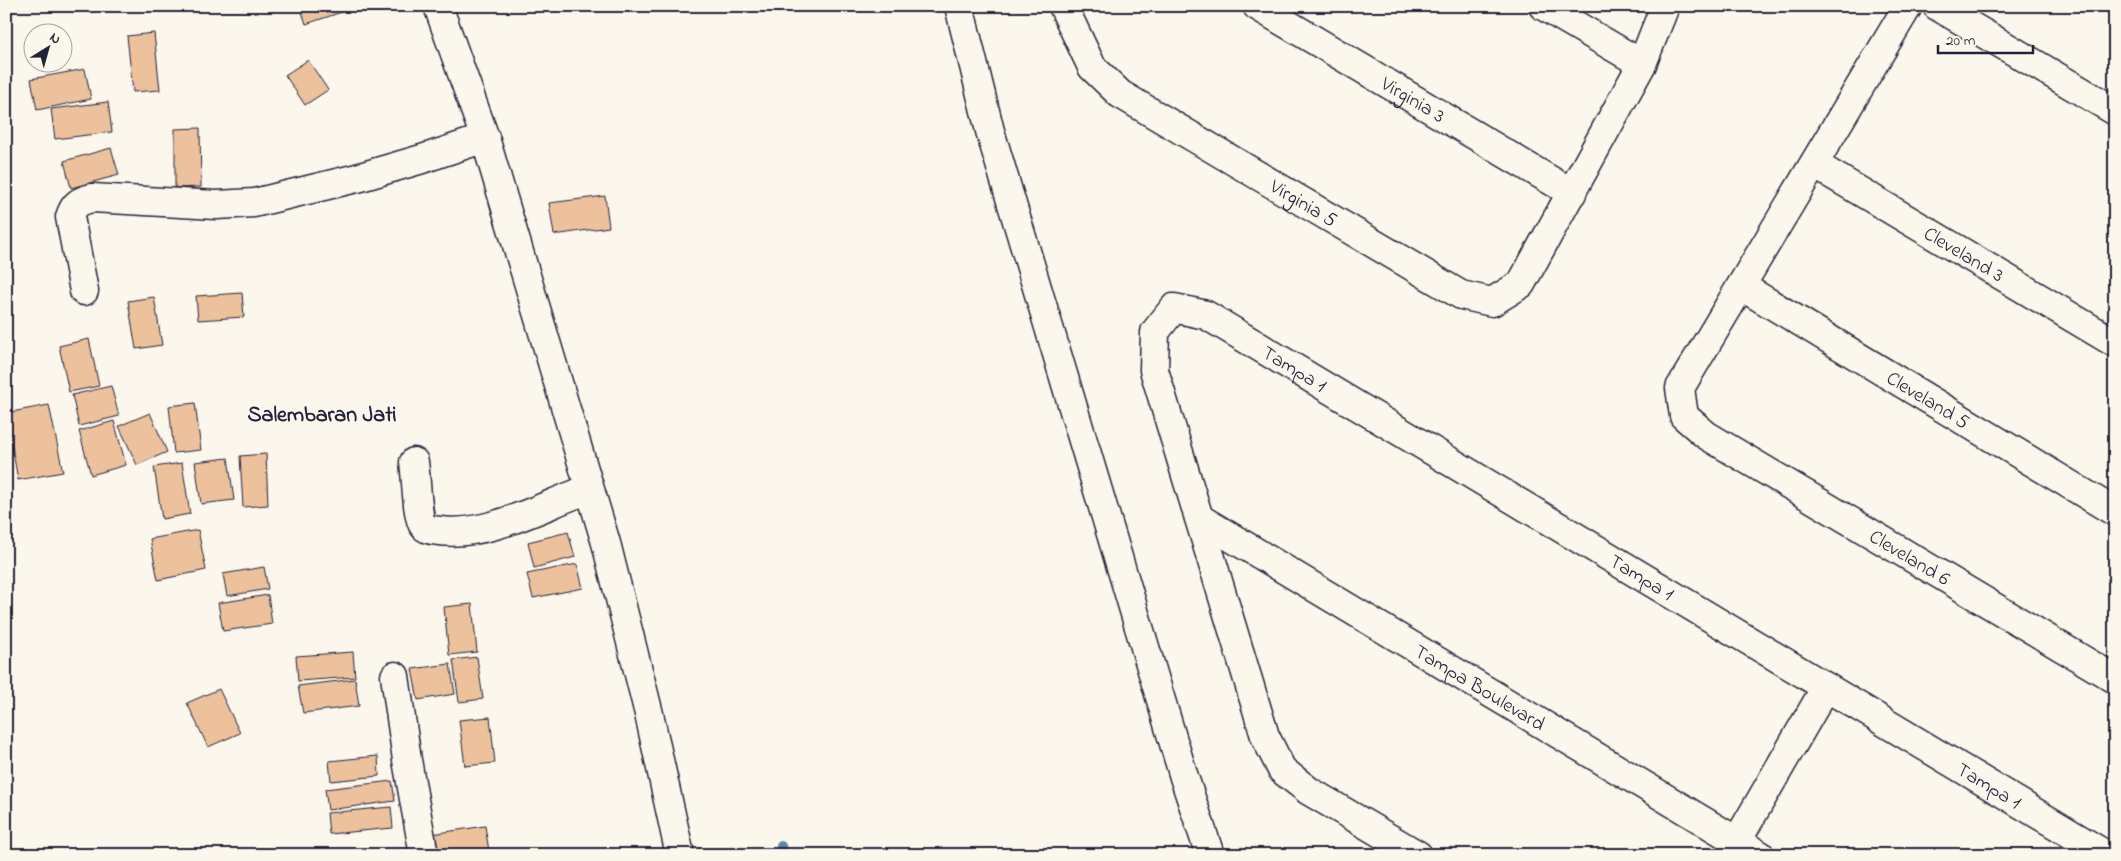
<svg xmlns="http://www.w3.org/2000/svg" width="2121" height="861" font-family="'Indie Flower',sans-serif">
<rect width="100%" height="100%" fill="#fbf7ec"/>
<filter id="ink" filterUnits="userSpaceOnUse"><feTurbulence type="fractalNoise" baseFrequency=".02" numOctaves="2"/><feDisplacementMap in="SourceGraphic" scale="10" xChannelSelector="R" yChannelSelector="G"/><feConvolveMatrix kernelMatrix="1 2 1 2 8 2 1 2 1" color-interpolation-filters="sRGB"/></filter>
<g filter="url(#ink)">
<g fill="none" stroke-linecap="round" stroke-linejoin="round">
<path stroke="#6088a4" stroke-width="10" d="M781,846L784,855"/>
</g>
<g fill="#ecc19c" stroke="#22223b">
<path d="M300,6H350L351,9L306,24Z"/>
<path d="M154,33L160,90L133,92L127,36Z"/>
<path d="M308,60L328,90L305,105L285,75Z"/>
<path d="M85,69L91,99L37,110L31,79Z"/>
<path d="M108,102L112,132L55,139L51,109Z"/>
<path d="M200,128L201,187L175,188V129Z"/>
<path d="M111,148L119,175L71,188L64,161Z"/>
<path d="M605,196L609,227L554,235L549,203Z"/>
<path d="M242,293L244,317L198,320L196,296Z"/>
<path d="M154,297L162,345L136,349L128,301Z"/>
<path d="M89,339L99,386L69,392L59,346Z"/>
<path d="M111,386L119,416L79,426L72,395Z"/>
<path d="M195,403L201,450L174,453L169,406Z"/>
<path d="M49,405L63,472L18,480L6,413Z"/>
<path d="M150,413L167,452L137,465L119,426Z"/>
<path d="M114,421L126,465L91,475L79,431Z"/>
<path d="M266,454L268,505L243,507L240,456Z"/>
<path d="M228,458L234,500L201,504L195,462Z"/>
<path d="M182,463L190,514L162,519L154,467Z"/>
<path d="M198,530L206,570L158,580L150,539Z"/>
<path d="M568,532L575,557L534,568L528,542Z"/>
<path d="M577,564L583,588L533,598L527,574Z"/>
<path d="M264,567L268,589L227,596L223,574Z"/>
<path d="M268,595L272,624L223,631L218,603Z"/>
<path d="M472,604L477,652L449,655L444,607Z"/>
<path d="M353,652L355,677L298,681L296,656Z"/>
<path d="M477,657L483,699L459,702L453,660Z"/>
<path d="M450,664L455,694L418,700L412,669Z"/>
<path d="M355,679L359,706L303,713L298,686Z"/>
<path d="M219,689L240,733L208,747L187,703Z"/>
<path d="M490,717L495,763L465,766L459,720Z"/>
<path d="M378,756L379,776L331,781L329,761Z"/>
<path d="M392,781L395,801L328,810L325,789Z"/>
<path d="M391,807L393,828L329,834L327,813Z"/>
<path d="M485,826L489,851L463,855H435L432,834Z"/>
</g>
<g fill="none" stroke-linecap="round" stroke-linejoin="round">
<g stroke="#22223b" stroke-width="31">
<g id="minor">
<path d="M438,6L485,138L606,543L649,714L680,855"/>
<path d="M959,6L990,131L1184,777L1210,855"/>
<path id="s1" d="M1063,6L1092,67L1120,94L1461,295L1492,302L1521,284L1642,64L1665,6"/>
<path id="s2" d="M1257,6L1572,193"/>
<path d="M1543,6L1642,64"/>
<path id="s3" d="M1908,6L1680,388L1684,416L1706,435L2115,679"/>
<path d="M1937,6L2115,111"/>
<path id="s4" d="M1814,164L2115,343"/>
<path id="s5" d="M1741,286L2115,512"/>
<path d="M84,291L70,217C74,204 79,201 92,198L216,205L254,203L357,178L422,159L485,138"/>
<path d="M414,462C416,474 417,518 423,525C427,531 434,530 440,531C489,537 544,505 589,489"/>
<path id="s6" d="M1199,518L1760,855"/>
<path d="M395,676L407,760L424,855"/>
<path id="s7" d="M1418,855L1309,791L1282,770L1265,736L1154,370L1155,332L1174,308L1206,315L2106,855"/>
<path d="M1729,855L1826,687"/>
</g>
</g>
<use href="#minor" stroke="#fbf7ec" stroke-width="28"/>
</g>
</g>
<g text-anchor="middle" stroke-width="4" stroke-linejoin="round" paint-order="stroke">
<g font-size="20" fill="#22223b" stroke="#fbf7ec">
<text dy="7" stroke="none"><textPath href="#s2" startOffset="182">Virginia 3</textPath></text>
<text dy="7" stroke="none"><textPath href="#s1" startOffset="320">Virginia 5</textPath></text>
<text dy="7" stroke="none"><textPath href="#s4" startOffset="175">Cleveland 3</textPath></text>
<text dy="7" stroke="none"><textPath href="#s7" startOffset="786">Tampa 1</textPath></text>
<text dy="7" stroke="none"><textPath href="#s5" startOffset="219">Cleveland 5</textPath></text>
<text dy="7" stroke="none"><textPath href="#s3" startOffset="740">Cleveland 6</textPath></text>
<text dy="7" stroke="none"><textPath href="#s7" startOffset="1191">Tampa 1</textPath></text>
<text dy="7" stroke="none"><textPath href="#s6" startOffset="328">Tampa Boulevard</textPath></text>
<text dy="7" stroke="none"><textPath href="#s7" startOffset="1596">Tampa 1</textPath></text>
</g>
<g font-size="22" font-weight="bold" fill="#22223b" stroke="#fbf7ec">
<text x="322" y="421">Salembaran Jati</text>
</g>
</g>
<rect width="2121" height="861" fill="none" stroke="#fbf7ec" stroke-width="25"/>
<rect x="12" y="12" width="2096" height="836" fill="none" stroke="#22223b" stroke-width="2" filter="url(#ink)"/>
<g transform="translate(48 48) rotate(37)"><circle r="24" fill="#fbf7ec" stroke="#a4a2a5"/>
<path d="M0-4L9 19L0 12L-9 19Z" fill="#22223b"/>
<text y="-8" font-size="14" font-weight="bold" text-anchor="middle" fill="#22223b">N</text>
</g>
<path d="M1938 45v8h95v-8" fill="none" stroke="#22223b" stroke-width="2.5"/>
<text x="1946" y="45" font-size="15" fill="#22223b" stroke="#fbf7ec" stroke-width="4" paint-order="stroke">20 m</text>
</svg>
